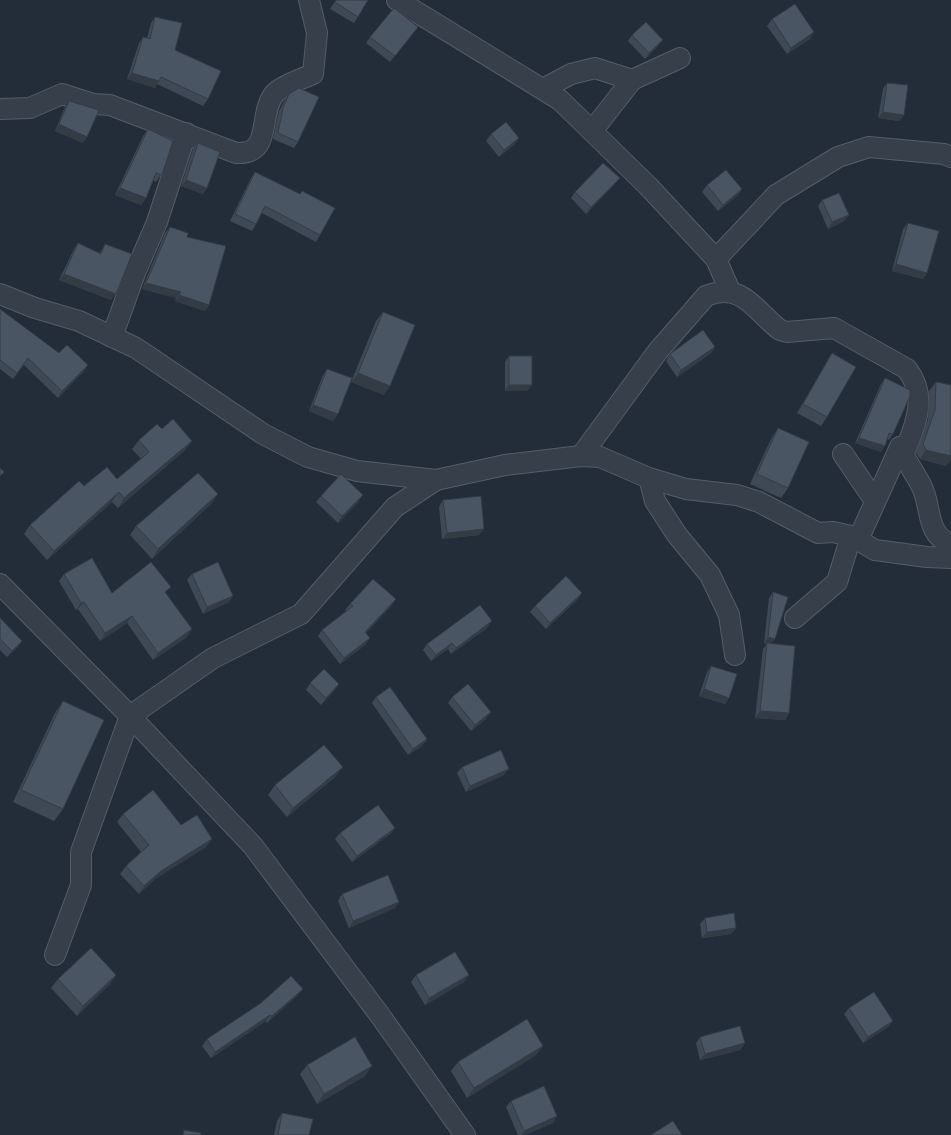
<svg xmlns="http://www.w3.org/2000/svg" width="951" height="1135" font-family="'Noto Sans',sans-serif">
<rect width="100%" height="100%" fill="#232d3a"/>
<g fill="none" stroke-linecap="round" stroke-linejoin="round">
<g stroke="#545d68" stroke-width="22">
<g id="minor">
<path d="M397,0L560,100L648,186L716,259L730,291"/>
<path d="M543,89L571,74L595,68L632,80L680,58"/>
<path d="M0,109L30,108L62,94L93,104L110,105L236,153C274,155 257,114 275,93C283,85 302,79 313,74L317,33L309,0"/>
<path d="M592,131L632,80"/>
<path d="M716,259L776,195L838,157L869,147L944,154L951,157"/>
<path d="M0,294L35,308L79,321L136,348L263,434L308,457L357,471L436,480L505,465L581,456L600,457L649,478L686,489L737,495L759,502L818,533L833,532L851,536L875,550L927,557L951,558"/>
<path d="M112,337L135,273L157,222L186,133"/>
<path d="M843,454L875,501"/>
<path d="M581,456L658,351L706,296C742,281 755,311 780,330L787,332L834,328L907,369C926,394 918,419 907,446L900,447C906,461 914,472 921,485C933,508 924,532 951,545"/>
<path d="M649,478L655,501L677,535L710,575L729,615L735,655"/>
<path d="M858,540L900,447"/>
<path d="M0,584L130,716L253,846L379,1014L465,1135"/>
<path d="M795,618L837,582L851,536"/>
<path d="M55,955L81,885V852L130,716L213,658L301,614L395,507L436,480"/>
</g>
</g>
<use href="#minor" stroke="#363f4a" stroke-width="20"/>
</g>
<g fill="#3f4955">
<path d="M336,0H368L354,23L330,9Z"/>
<path d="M155,17L175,50L208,99L203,106L157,84L155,88L127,79L139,43L143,37L147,38L151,23Z"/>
<path d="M772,19L810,39L787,54L767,26Z"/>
<path d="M413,34L390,62L366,43L370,37Z"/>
<path d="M632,35L658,46L645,59L628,41Z"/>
<path d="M887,83L904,115L899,121L878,118L883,89Z"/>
<path d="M289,94L298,142L294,148L273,139L278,114L284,101Z"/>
<path d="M69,101L83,143L55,131L65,107Z"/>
<path d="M148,129L163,172L156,182L153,180L146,198L141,205L115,195L143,136Z"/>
<path d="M491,134L515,144L499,157L486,141Z"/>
<path d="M198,143L207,188L203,194L181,186L193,149Z"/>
<path d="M255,172L300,194L302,191L320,235L316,242L262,213L256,224L252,231L230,221L251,178Z"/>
<path d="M615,184L586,214L571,198L575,192Z"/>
<path d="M707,185L742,189L738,195L718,211L702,192Z"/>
<path d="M822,200L844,221L828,229L818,206Z"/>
<path d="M908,223L927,273L923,279L892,271L903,229Z"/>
<path d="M170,227L209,305L205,311L175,301L176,298L142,289L165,233Z"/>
<path d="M78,243L100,253L105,244L111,300L59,280L74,249Z"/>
<path d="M0,309L59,353L88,365L84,371L58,398L24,365L13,379L0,369Z"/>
<path d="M383,312L384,395L351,382L376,321Z"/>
<path d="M715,347L711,353L677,377L666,361L670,354Z"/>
<path d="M832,353L827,417L821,426L797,413L826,363Z"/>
<path d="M509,356L527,391H505V362Z"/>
<path d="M327,369L338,414L333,421L309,411L323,375Z"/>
<path d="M885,378L893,434L889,440L887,439L881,452L855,443L881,384Z"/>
<path d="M936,382L946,466L920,459L916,453L928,419L929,391Z"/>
<path d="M778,428L788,488L781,498L750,484L772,437Z"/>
<path d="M162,429L192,441L185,450L118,508L112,502L47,560L24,534L30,525L84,486L117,479L141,459L132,449L139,440Z"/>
<path d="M218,494L211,504L152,559L130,535L136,526Z"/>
<path d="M321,496L359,501L338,523L316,502Z"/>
<path d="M443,500L479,535L442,539L439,507Z"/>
<path d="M64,574L112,593L167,594L187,637L153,660L127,623L100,641L78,609L76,610L59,581Z"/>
<path d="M192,574L233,596L229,602L203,614L187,580Z"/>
<path d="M773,592L775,639L771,643L789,713L785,720L755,718L763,649L767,644L764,643L769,598Z"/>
<path d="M582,593L578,599L546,629L530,612L535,606Z"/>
<path d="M396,599L391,606L366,633L370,638L365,645L340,664L318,636L322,630L347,611L345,610L350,604Z"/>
<path d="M0,618L22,641L18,647L7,657L0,650Z"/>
<path d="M487,628L451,654L448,649L431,661L423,650L427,644Z"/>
<path d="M711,666L729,698L725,704L699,696L707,672Z"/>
<path d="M310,683L335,690L321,705L306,690Z"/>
<path d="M376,697L427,739L422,746L408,755L372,703Z"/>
<path d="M452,697L486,719L471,731L448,703Z"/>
<path d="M63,701V809L54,821L13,802L55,713Z"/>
<path d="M462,767L504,775L466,792L457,773Z"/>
<path d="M336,776L287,817L268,795L275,785Z"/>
<path d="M123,814L181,825L212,839L206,847L155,879L139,894L120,874L126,866L141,852L117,822Z"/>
<path d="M395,828L390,834L352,862L335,839L340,833Z"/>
<path d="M342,894L395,908L349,928L338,901Z"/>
<path d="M705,918L736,928L731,934L702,938L700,924Z"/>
<path d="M116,975L110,984L77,1016L51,988L58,979Z"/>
<path d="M416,975L464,982L425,1005L411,982Z"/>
<path d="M298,995L267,1023L266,1021L211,1058L202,1046L207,1039L261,1003Z"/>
<path d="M849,1008L893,1021L888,1027L863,1043L844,1014Z"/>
<path d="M700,1037L745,1043L740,1050L700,1060L696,1043Z"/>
<path d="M543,1046L536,1055L467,1098L451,1071L458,1062Z"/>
<path d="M307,1065L365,1076L317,1104L300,1074Z"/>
<path d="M511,1101L557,1116L553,1123L525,1135H518L506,1107Z"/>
<path d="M282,1113L309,1135H274L277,1121Z"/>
</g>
<g fill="#333c45">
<path d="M814,32L810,39L787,54L791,48Z"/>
<path d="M663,40L658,46L645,59L649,53Z"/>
<path d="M132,73L159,81L155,88L127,79Z"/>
<path d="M883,112L904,115L899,121L878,118Z"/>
<path d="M59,124L87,137L83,143L55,131Z"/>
<path d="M519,138L515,144L499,157L504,150Z"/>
<path d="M620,178L615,184L586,214L591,207Z"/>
<path d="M186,180L207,188L203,194L181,186Z"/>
<path d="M120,188L146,198L141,205L115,195Z"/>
<path d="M742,189L738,195L718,211L723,205Z"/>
<path d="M849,215L844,221L828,229L832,222Z"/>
<path d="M896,264L927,273L923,279L892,271Z"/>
<path d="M64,274L116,294L111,300L59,280Z"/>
<path d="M146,283L181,292L176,298L142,289Z"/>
<path d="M179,295L209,305L205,311L175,301Z"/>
<path d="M715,347L711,353L677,377L681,370Z"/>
<path d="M88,365L84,371L58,398L62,391Z"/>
<path d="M358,373L390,386L384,395L351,382Z"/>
<path d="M509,385H532L527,391H505Z"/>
<path d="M313,405L338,414L333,421L309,411Z"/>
<path d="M859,438L885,446L881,452L855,443Z"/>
<path d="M192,441L185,450L118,508L124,498Z"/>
<path d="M926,450L951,456V460L946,466L920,459Z"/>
<path d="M119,492L112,502L47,560L54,551Z"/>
<path d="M218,494L211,504L152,559L158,549Z"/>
<path d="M363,495L359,501L338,523L342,516Z"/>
<path d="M484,529L479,535L442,539L447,533Z"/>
<path d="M582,593L578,599L546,629L550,623Z"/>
<path d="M233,596L229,602L203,614L207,607Z"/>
<path d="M396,599L391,606L361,638L365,632Z"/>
<path d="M84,602L78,609L76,610L81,603Z"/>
<path d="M132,616L127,623L100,641L105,633Z"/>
<path d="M492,621L487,628L451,654L456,648Z"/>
<path d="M192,629L187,637L153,660L158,653Z"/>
<path d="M768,637L775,639L770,645L764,643Z"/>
<path d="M370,638L365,645L340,664L344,658Z"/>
<path d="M22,641L18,647L7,657L12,651Z"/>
<path d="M452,643L448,649L431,661L436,655Z"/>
<path d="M339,684L335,690L321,705L326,698Z"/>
<path d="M704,689L729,698L725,704L699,696Z"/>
<path d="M760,711L789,713L785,720L755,718Z"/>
<path d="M491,712L486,719L471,731L475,725Z"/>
<path d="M427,739L422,746L408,755L413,749Z"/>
<path d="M343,767L336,776L287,817L293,808Z"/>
<path d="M509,769L504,775L466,792L470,786Z"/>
<path d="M395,828L390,834L352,862L357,856Z"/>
<path d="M212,839L206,847L155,879L139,894L144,886L161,871Z"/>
<path d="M399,902L395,908L349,928L353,921Z"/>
<path d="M736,928L731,934L702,938L707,932Z"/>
<path d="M116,975L110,984L77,1016L83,1006Z"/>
<path d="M469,975L464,982L425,1005L429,998Z"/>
<path d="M303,989L298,995L267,1023L272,1016Z"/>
<path d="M270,1015L266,1021L211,1058L215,1052Z"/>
<path d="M893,1021L888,1027L863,1043L868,1037Z"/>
<path d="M745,1043L740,1050L700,1060L705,1054Z"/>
<path d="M543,1046L536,1055L467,1098L474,1088Z"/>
<path d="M372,1066L365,1076L317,1104L324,1094Z"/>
<path d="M557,1116L553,1123L525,1135H521L524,1131Z"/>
</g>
<g fill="#495563" stroke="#333c45">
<path d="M336,0H368L358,17L335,2Z"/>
<path d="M795,4L814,32L791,48L772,19Z"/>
<path d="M394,8L418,27L395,56L370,37Z"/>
<path d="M155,17L182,23L175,50L221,71L208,99L161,77L159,81L132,73L143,37L150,39Z"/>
<path d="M646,22L663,40L649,53L632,35Z"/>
<path d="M887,83L908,85L904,115L883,112Z"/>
<path d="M299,88L319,97L298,142L278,133L283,108L289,94Z"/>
<path d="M69,101L99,110L87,137L59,124Z"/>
<path d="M506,122L519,138L504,150L491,134Z"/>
<path d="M148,129L173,141L163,172L161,175L156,173L146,198L120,188Z"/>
<path d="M198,143L220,152L207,188L186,180Z"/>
<path d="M603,163L620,178L591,207L575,192Z"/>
<path d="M726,170L742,189L723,205L707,185Z"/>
<path d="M255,172L300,194L302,191L335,208L320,235L265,206L256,224L235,214Z"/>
<path d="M839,193L849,215L832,222L822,200Z"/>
<path d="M908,223L939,231L927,273L896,264Z"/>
<path d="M170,227L188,233L187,237L226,246L209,305L179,295L181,292L146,283Z"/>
<path d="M78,243L101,254L105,244L132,254L116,294L64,274Z"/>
<path d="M0,309L59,353L67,345L88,365L62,391L28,358L17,373L0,360Z"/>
<path d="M383,312L415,325L390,386L358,373Z"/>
<path d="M703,330L715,347L681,370L670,354Z"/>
<path d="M832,353L856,367L827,417L803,404Z"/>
<rect x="509" y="356" width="23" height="29"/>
<path d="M327,369L352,378L338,414L313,405Z"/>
<path d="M885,378L910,390V396L893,434L889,433L885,446L859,438Z"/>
<path d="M936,382L951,385V456L926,450L923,444L935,410Z"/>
<path d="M173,419L192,441L124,498L119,492L54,551L30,525L79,481L84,486L107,467L117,479L149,452L139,440L157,424L162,429Z"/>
<path d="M778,428L809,442L788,488L757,474Z"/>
<path d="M0,468L4,472L0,476Z"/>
<path d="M198,473L218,494L158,549L136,526Z"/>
<path d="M341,474L363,495L342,516L321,496Z"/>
<path d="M481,496L484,529L447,533L443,500Z"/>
<path d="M92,558L112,593L151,562L171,587L165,592L192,629L158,653L132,616L105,633L84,602L81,603L64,574Z"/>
<path d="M218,562L233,596L207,607L192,574Z"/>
<path d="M566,576L582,593L550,623L535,606Z"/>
<path d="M373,579L396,599L365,632L370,638L344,658L322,630L353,606L350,604Z"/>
<path d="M773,592L788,597L775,639L768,637Z"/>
<path d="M480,605L492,621L456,648L452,643L436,655L427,644Z"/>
<path d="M0,618L22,641L12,651L0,639Z"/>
<path d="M767,643L795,646L789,713L760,711Z"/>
<path d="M711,666L737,674L729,698L704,689Z"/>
<path d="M324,669L339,684L326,698L310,683Z"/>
<path d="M468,684L491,712L475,725L452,697Z"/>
<path d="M390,687L427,739L413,749L376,697Z"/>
<path d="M63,701L104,720L63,809L21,790Z"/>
<path d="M324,745L343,767L293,808L275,785Z"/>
<path d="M501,750L509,769L470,786L462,767Z"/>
<path d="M153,790L181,825L197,815L212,839L161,871L144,886L126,866L149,845L123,814Z"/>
<path d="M378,805L395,828L357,856L340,833Z"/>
<path d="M388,875L399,902L353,921L342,894Z"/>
<path d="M734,913L736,928L707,932L705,918Z"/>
<path d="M91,948L116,975L83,1006L58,979Z"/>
<path d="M455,952L469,975L429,998L416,975Z"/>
<path d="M291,976L303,989L272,1016L270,1015L215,1052L207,1039L261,1003Z"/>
<path d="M874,992L893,1021L868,1037L849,1008Z"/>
<path d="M527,1019L543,1046L474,1088L458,1062Z"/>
<path d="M740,1026L745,1043L705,1054L700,1037Z"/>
<path d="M355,1037L372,1066L324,1094L307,1065Z"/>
<path d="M544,1086L557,1116L524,1131L511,1101Z"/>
<path d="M282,1113L313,1119L309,1135H278Z"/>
<path d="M673,1121L682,1135H651Z"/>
<path d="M184,1130L201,1133V1135H183Z"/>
</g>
</svg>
